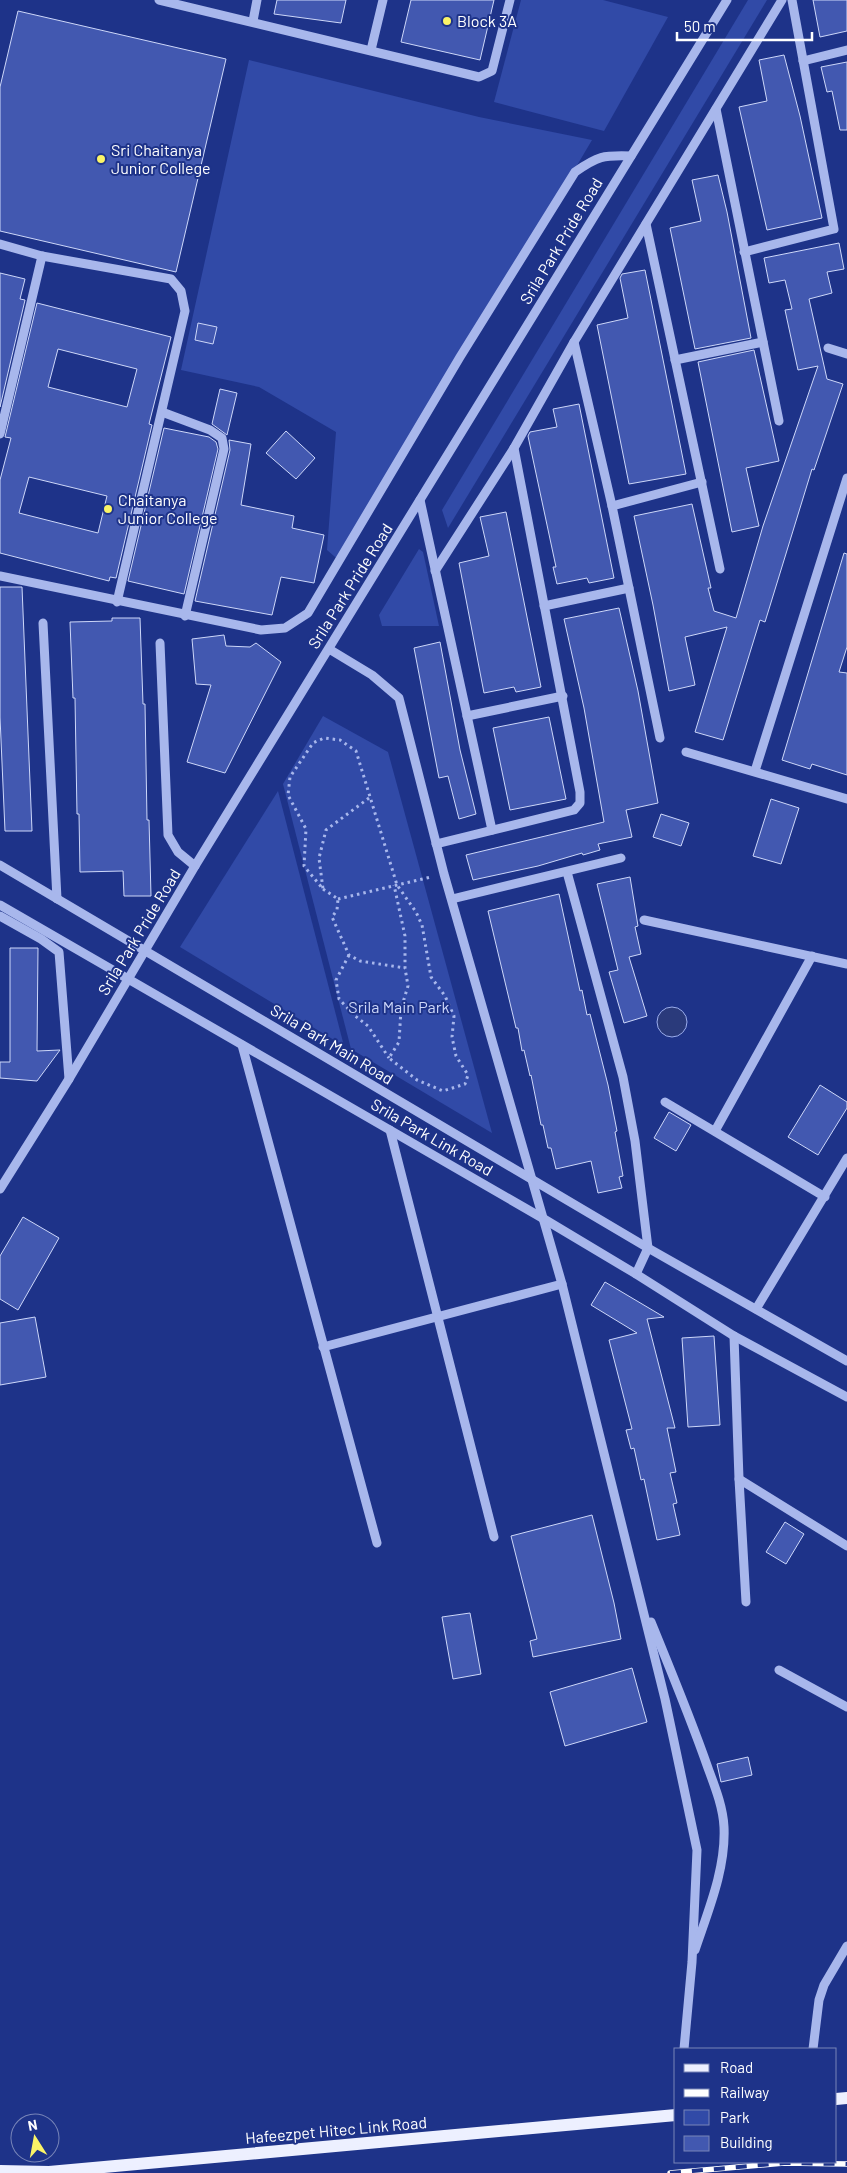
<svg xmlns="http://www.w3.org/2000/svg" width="847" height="2173" font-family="Barlow,sans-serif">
<rect width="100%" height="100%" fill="#1e3389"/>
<g fill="#314aa7">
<path d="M521,0H603L668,17L604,131L494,102Z"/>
<path d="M748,0H767L448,528L442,510Z"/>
<path d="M249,60L479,117L592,140L342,563L327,550L336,432L259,387L181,370Z"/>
<path d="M419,549L423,552L439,626H382L379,615Z"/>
<path d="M323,716L388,752L492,1133L351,1049L283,784Z"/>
<path d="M278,791L344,1046L180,947Z"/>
</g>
<circle fill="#2a3a7b" stroke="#9caeed" cx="672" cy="1022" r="15"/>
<g fill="#4258b0" stroke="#cdd7f9" fill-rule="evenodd">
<path d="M277,0H346L341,23L274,14Z"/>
<path d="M411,0H494L480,60L401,42Z"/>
<path d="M813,0H847V31L820,37Z"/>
<path d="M18,11L226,59L176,272L0,231V87Z"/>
<path d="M784,55L800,116L822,218L767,230L739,107L767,101L759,60Z"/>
<path d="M847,62V130H840L832,91L827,92L821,67Z"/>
<path d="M718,175L727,212L751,338L695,349L670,228L701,221L692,180Z"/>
<path d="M839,243L844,269L827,272L832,293L809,299L827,379L843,384L814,470L812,469L765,622L760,620L723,740L695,732L727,627L685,637L695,685L669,691L653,605L634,516L692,504L711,588H708L714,611L736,618L763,526L818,366L798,370L785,310L792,309L785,280L769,283L764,258Z"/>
<path d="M645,270L686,474L629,484L597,325L628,318L620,278L622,274Z"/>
<path d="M0,273L25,279L20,299L25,300L0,407Z"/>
<path d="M37,303L171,337L149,424L152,425L116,578L110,577L109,581L0,553V480L11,438L5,437ZM58,349L137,369L127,407L48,387ZM29,477L107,496L98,533L19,513Z"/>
<path d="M198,323L217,327L213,344L195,340Z"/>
<path d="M754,350L779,461L746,468L759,526L732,532L698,362Z"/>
<path d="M220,389L237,393L227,435L212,424Z"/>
<path d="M579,404L614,578L589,583L587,578L557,584L553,567H556L528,436L530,432L557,427L553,409Z"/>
<path d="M164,428L209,437L216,442L218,449L184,594L128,581Z"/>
<path d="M286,431L315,458L296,479L266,453Z"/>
<path d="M229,440L251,444L241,505L294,516L292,528L324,535L314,583L281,577L272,615L195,601L230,450Z"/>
<path d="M506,512L541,687L516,692L514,687L484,693L459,563L489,556L480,517Z"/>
<path d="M844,553L847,554V647L839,672L847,673V775L812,764L810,769L782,760Z"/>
<path d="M0,587H22L32,831H5L0,717Z"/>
<path d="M619,608L638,691L658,803L626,810L632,837L598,844L600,850L583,855L582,853L538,866L473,880L466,855L604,822L584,708L564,619Z"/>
<path d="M112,618H140L143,704H145L147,820H149L151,896H124L123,871L80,872L79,814H77L75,698H73L70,622L112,621Z"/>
<path d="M224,635L226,646L250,647L256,643L281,662L225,773L187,762L211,685L196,684L192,639Z"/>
<path d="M440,642L460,750L476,814L459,819L448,776L439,778L414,648Z"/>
<path d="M549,717L566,799L510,810L493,728Z"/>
<path d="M771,799L799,808L781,864L753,856Z"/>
<path d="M661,814L689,823L681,846L653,837Z"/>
<path d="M630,877L638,926L635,927L641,954L629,957L647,1016L624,1023L609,972L618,970L597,884Z"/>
<path d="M559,894L580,991L582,990L587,1015L590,1014L608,1085L617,1131L615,1132L623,1176L619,1177L622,1188L598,1193L591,1161L556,1169L551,1148H548L543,1125H541L531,1075L530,1076L524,1050L522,1051L518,1028H516L488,911Z"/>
<path d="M10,948H38L37,1051L60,1050L37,1081L0,1078V1062H10Z"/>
<path d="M820,1085L847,1102V1108L818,1155L788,1137Z"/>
<path d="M669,1112L691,1125L676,1151L654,1138Z"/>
<path d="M23,1217L59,1238L18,1310L0,1299V1256Z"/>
<path d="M605,1282L664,1317L647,1319L675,1428H667L676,1472L670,1473L677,1503L673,1504L680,1535L657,1540L644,1479L641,1480L634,1448L631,1449L626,1430L632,1429L609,1340L637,1333L591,1305Z"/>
<path d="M35,1317L46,1377L0,1385V1323Z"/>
<path d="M714,1336L720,1425L688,1427L682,1338Z"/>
<path d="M592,1515L614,1603L621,1639L533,1657L530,1641L537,1639L511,1536Z"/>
<path d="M785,1522L804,1534L786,1564L766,1552Z"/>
<path d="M470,1613L481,1674L453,1679L442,1617Z"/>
<path d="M632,1668L647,1722L565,1746L550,1692Z"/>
<path d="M748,1757L752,1775L721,1782L717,1764Z"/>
</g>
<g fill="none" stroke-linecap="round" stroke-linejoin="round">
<g stroke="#a8b7ec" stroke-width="3" stroke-dasharray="2.5 4" stroke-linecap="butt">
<path d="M369,798L326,830L319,858L323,889L304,866L306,829L288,795L290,777L313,743L324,738L340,740L356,751L397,885L416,912L422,925L431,977L445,996L454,1016L452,1037L456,1056L468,1075L465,1084L443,1091L417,1080L389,1058L399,1042L401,1009L408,986L405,968V936L394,885"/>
<path d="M323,889L338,899L337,910L332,917L349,955L360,961L405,968"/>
<path d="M338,899L431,877"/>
<path d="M349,955L336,980L339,999L354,1015L368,1026L389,1058"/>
</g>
<g stroke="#a8b7ec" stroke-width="9">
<path d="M159,0L479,77L492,71L510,0"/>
<path d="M253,21L257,0"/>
<path d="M371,50L383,0"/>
<path d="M803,61L847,50"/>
<path d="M716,109L779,421"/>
<path d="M646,224L720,569"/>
<path d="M0,244L42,256L171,279L181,291L185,311L117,602"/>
<path d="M744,252L834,229L792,0"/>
<path d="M574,342L612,506L660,738"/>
<path d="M828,348L847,354"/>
<path d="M675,360L763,342"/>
<path d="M162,412L210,430L222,438L224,449L185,616"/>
<path d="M0,434L42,256"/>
<path d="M420,500L492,830"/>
<path d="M612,506L702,482"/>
<path d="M435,571L514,448L574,342L782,0"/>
<path d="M0,576L261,630L285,628L308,613L460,357L575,172C598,156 603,155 631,156"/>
<path d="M544,606L629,588"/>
<path d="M43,623L57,899"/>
<path d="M160,643L168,835L178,852L195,866"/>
<path d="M329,649L372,675L399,698L444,874L562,1284L665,1699L697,1850L692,1962L684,2049"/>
<path d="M467,716L563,696"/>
<path d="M686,752L847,799"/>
<path d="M755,771L847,478"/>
<path d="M436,844L574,810L580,803V792L514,448"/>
<path d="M0,865L648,1248L847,1361"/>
<path d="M567,872L623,1077L635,1141L648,1248L636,1274"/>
<path d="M452,899L621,858"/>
<path d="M0,905L544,1219L636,1274L734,1336L847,1397"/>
<path d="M0,916L41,939L59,952L69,1079"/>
<path d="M644,920L847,964"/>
<path d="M242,1045L377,1543"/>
<path d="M665,1102L825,1197"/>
<path d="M390,1130L494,1537"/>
<path d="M715,1131L812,956"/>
<path d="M0,1189L69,1079L195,866L727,0"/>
<path d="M756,1309L847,1158"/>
<path d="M734,1336L739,1479"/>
<path d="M323,1347L562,1284"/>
<path d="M746,1602L739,1479L847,1546"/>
<path d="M651,1622C671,1671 691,1719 708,1768C715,1787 723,1807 724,1827C726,1869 708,1911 695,1950"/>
<path d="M779,1670L847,1707"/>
<path d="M813,2049L819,2000L824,1985L847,1946"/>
</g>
<g stroke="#edf0ff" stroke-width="12">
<path d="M836,2099L847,2098"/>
<path d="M0,2171L49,2172L676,2115"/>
</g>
<g stroke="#fff" stroke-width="5.5">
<path id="rail" d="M670,2173L784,2163L847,2164"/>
</g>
<use href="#rail" stroke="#1e3389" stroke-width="4" stroke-dasharray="11" stroke-linecap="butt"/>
</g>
<g fill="#fbf467" stroke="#1e3389" stroke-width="2">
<circle cx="447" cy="21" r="5"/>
<circle cx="101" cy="159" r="5"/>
<circle cx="108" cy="509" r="5"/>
</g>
<g text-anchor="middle" stroke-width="4" stroke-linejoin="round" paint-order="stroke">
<g font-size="16" fill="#fff" stroke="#1e3389" text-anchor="start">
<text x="457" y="27">Block 3A</text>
<text x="111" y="156">Sri Chaitanya<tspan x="111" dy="18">Junior College</tspan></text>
<text x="118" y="506">Chaitanya<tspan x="118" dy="18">Junior College</tspan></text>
</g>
<g font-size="16" fill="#fff" stroke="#1e3389">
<text transform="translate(561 241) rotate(-59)" y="6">Srila Park Pride Road</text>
<text transform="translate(350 586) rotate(-58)" y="6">Srila Park Pride Road</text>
<text transform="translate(139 932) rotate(-59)" y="6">Srila Park Pride Road</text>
<text transform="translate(332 1044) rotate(31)" y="6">Srila Park Main Road</text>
<text transform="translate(432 1137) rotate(30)" y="6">Srila Park Link Road</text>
<text transform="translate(336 2130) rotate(-5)" y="6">Hafeezpet Hitec Link Road</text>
</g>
<g font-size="16" fill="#cdd7f9" stroke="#1e3389">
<text x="399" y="1013">Srila Main Park</text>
</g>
</g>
<rect x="674" y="2048" width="162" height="115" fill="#1e3389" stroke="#7885b8"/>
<rect x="684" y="2064" width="25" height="8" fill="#edf0ff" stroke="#7885b8"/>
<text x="720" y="2073" font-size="15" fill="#ffffff">Road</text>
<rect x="684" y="2089" width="25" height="8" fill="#ffffff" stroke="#7885b8"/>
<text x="720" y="2098" font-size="15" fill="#ffffff">Railway</text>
<rect x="684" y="2110" width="25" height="15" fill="#314aa7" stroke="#7885b8"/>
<text x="720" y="2123" font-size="15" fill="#ffffff">Park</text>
<rect x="684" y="2136" width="25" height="15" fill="#4258b0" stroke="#7885b8"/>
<text x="720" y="2148" font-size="15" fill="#ffffff">Building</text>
<g transform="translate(35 2138) rotate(349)"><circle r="24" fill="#1e3389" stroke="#7885b8"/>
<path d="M0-4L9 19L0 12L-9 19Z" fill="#fbf467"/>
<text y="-8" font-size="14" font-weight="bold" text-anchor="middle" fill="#ffffff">N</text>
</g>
<path d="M677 32v8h135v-8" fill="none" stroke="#ffffff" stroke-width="2.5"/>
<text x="684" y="32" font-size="15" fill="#ffffff" stroke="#1e3389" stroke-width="4" paint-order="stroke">50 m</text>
</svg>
